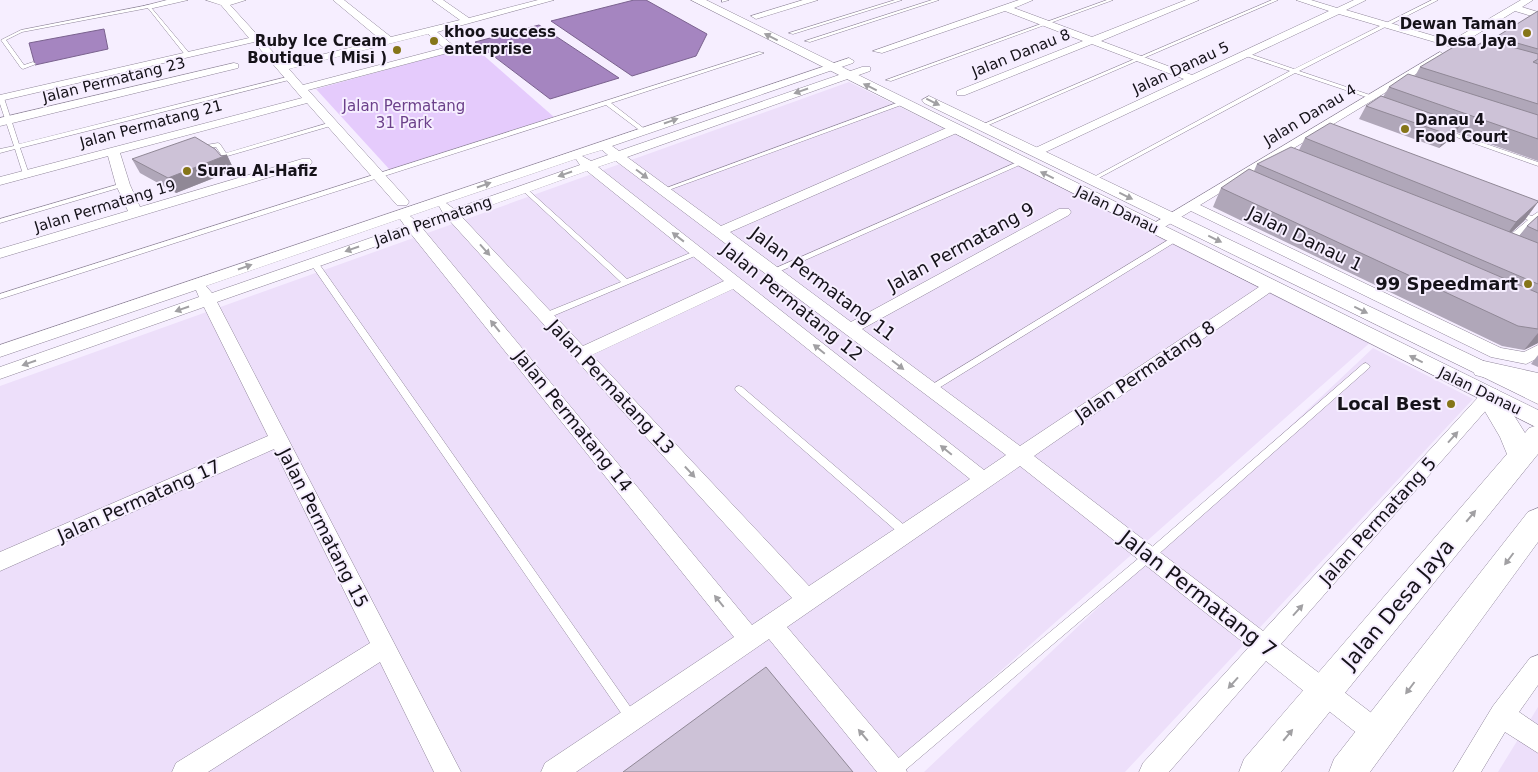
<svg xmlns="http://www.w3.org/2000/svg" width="1538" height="772" font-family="'DejaVu Sans',sans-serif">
<rect width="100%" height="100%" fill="#f6eeff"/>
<g fill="#eddffa">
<path d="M849,82L1373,340L887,772H0V386Z"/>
<path d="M1373,348L1473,399L1125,772H924Z"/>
<path d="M1538,707V772H1498Z"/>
</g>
<path fill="#e5cbfc" d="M473,46L554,117L390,170L316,89Z"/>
<g fill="#a585c0" stroke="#7a628e">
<path d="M634,0H646L707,34L696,56L632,76L551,21Z"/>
<path d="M539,25L619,78L550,99L475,42Z"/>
<path d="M104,29L108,49L35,65L29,43Z"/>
</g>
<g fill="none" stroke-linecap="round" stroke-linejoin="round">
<g stroke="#90869a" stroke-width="1">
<g id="service">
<path d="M722,0H729L722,2Z"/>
<path d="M895,0H902L793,34L789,33Z"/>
<path d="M932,0H939L810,42L805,41Z"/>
<path d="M1107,0H1113L891,81L886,80Z"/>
<path d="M1272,0H1278L984,127L979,126Z"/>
<path d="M1432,0H1438L1299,71L1373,96V98H1369L1295,73L1095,180L1093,181L1090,179L1290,71L1243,55V53H1247L1294,69Z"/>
<path d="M149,5L190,54V56H186L148,8L22,32L6,40L24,65L33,62L36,64L23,69L21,68L1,40L21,30Z"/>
<path d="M759,52L764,53L611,103L646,130V132H642L606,105L0,299V294Z"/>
<path d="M291,76L294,78L293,79L20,148L29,174L28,175H24L23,174L15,149L0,153V149L14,146L0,104V97L4,98L19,144Z"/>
<path d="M902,101L905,103L904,104L666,191L664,192L661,190Z"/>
<path d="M332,122L335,124L334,125L224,157L222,156L216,147L200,150L197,148L200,146L218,143L220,144L226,153Z"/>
<path d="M1442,130H1446L1538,162V166L1442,132Z"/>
<path d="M1022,160L1024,161V163L776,273H773L769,271Z"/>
<path d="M123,183L125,184V186L0,223V219Z"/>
<path d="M524,187L526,188L627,279L695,251H698L702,253L548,318H542L541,316L542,314L621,282L522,190L521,189Z"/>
<path d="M1516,211L1532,216L1538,212V218L1510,244H1504V240L1528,220L1514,214L1513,213Z"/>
<path d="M1173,237H1179L1180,239L934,391H928L927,389L928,387Z"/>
<path d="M311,261H317L636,715L638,719L636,723L632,725L628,723L310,263Z"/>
<path d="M1366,363L1370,366L1369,368L1153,559L903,772H888L889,766L1145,553L1363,364Z"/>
<path d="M739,386L742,387L910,530L911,533L910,536L906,537L902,536L736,391L735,389L736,387Z"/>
</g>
</g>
<g stroke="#90869a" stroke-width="1">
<g id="minor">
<path d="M167,0H188L149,9L144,6Z"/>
<path d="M206,0H246L230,5L284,64L381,40L333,0H344L391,37L460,20L432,0H443L469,18L538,0H554L437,32L455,47V51L308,90L407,199L409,202L407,205H397L307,103L120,153L130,185L140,207L302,159H310L312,162L310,165L0,258V249L128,211L116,185L108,156L0,185V177L302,98L254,42L0,101V95L249,38L221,5ZM428,34L444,48L303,85L289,69Z"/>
<path d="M803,0H818L756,19L751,16Z"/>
<path d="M1019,0H1033L1014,8L1092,37L1186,0H1199L1101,41L1192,75L1329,11L1296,0H1311L1337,8L1354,0H1366L1346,10L1451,41L1521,0H1533L1522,7L1538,12V18L1515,11L1461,44L1483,50L1484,52L1479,55L1339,14L1037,156L1031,152L1033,149L1184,79L1092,44L965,95H957V91L1083,41L1005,11L882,53L873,51Z"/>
<path d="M1440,52L1445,55L1444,57L1200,205L1501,348L1524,352L1538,345V358L1526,364L1491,357L1191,211L1158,231H1148L1146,228Z"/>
<path d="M849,58L854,61L853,63L612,146L619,151L862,67H870V71L627,157L721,226L951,126H959V132L730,232L851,322L1059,209H1069L1071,212L1069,215L862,329L1020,446L1265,283H1275L1278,286L1275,289L1034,456L1263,631L1483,392L1489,390L1495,392L1498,396L1495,400L1281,644L1386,724L1390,733L1386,742L1377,745L1368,742L1266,661L1169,772H1139L1143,763L1249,647L1020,466L787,627L903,763L907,772H877L769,639L576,772H541L545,763L734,637L411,234L217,302L461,772H434L380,662L208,772H172L176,763L370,643L274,449L0,571V552L268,436L204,307L0,379V367L199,297L196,290L0,357V345ZM602,150L608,155L591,161L582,156ZM576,159L580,165L454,209L446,203ZM616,161L1006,455L984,470L598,167ZM587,171L724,281L583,346L461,216ZM439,206L443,213L417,222L410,216ZM400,219L405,226L212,293L206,286ZM449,220L792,598L752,625L423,229ZM733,289L970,479L809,586L592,355Z"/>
<path d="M234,63L238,64V68L0,126V118Z"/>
<path d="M1538,655V685L1519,712L1538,725V753L1505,732L1481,772H1453L1493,706L1530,658Z"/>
</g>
</g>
<g stroke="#90869a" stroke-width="1">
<g id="tertiary">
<path d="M691,0H706L1538,410V428Z"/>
<path d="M929,96L1538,387V404L924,103L922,100Z"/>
</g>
</g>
<g stroke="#90869a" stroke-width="1">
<g id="secondary">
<path d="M1484,361L1538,373V391L1475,375L1472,369L1475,363Z"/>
<path d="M1489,387L1498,390L1525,433L1529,428L1538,425V454L1281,772H1239L1244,759L1507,454L1500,437L1476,396L1480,390Z"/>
<path d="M1538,508V542L1370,772H1329L1334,759L1528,512Z"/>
</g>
</g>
<use href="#service" fill="#fff" fill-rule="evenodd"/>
<use href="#minor" fill="#fff" fill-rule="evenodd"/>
<use href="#tertiary" fill="#fff" fill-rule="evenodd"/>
<use href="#secondary" fill="#fff" fill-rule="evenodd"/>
</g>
<g fill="#b0a7b9">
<path d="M1538,11V161L1456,132L1452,138L1439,148L1359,119L1366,106L1383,97L1389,87L1415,76L1420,67L1476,46L1493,42L1496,37Z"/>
<path d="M1305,138L1538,202L1524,221L1511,233L1519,236L1527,226L1538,216V343L1524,350L1502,346L1213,207L1221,188L1254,171L1257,164L1299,150Z"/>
<path d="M227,155L234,170L176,193L140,173L132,159Z"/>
<path d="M1538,355V367L1531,364Z"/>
</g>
<g fill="#908896">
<path d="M1461,124L1452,138L1439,148L1447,134Z"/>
<path d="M227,155L234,170L176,193L168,178Z"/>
<path d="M1538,202L1524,221L1502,241L1516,222Z"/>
<path d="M1538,333V343L1524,350Z"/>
</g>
<g fill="#cdc2d7" stroke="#908896">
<path d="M1538,11V49L1496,37Z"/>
<path d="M1486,40L1538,54V59L1533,62L1538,64V104L1420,67L1462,42L1476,46Z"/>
<path d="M1408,74L1538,115V139L1389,87Z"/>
<path d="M1381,96L1461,124L1447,134L1366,106Z"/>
<path d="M1330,123L1538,201V202L1516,222L1305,138Z"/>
<path d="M195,137L215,149L221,156L227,155L168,178L132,159Z"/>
<path d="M1291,147L1538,243V284L1257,164Z"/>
<path d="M1249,169L1538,293V329L1518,326L1221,188Z"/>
<path d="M1538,216V231L1527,226Z"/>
<path d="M766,667L853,772H623Z"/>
</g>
<defs><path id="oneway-solid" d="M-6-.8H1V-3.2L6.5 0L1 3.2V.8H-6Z" transform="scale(1.25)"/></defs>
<g fill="#a1a0a3">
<use href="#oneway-solid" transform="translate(771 37) rotate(-153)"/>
<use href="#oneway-solid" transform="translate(870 87) rotate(-154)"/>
<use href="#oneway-solid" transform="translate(801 91) rotate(161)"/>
<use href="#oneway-solid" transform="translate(933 102) rotate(26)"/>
<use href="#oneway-solid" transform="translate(671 121) rotate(-19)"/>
<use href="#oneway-solid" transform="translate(565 174) rotate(161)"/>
<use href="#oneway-solid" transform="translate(642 174) rotate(37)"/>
<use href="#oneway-solid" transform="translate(1047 175) rotate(-154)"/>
<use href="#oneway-solid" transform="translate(484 185) rotate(-19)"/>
<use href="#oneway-solid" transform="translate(1126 196) rotate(26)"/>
<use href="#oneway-solid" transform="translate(678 237) rotate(-142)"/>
<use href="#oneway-solid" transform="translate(1215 239) rotate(26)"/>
<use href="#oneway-solid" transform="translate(352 249) rotate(161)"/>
<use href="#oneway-solid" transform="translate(485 250) rotate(48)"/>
<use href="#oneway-solid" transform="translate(245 267) rotate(-19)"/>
<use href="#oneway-solid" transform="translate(182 309) rotate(161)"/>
<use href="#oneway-solid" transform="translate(1361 310) rotate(26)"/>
<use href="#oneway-solid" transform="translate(495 326) rotate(-129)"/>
<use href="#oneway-solid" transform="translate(819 349) rotate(-141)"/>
<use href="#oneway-solid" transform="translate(1416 359) rotate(-153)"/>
<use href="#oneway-solid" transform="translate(29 363) rotate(161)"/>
<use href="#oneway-solid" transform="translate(898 365) rotate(37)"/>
<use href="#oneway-solid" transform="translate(1453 437) rotate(-48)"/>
<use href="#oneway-solid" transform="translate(946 450) rotate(-141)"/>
<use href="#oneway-solid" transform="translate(690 472) rotate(47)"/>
<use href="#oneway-solid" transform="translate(1471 516) rotate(-50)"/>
<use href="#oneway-solid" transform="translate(1509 559) rotate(127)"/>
<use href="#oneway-solid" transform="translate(719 601) rotate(-129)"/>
<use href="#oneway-solid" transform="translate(1298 610) rotate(-48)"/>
<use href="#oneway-solid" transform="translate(1233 683) rotate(132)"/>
<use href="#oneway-solid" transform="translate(1410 688) rotate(127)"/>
<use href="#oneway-solid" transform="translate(863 735) rotate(-130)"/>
<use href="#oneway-solid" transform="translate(1288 735) rotate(-50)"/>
</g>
<g fill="#857518" stroke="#f6eeff" stroke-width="2">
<circle cx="1527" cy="33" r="5"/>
<circle cx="434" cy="41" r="5"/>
<circle cx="397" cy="50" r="5"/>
<circle cx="1405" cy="129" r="5"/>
<circle cx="187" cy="171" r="5"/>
<circle cx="1528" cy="284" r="5"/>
<circle cx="1451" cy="404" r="5"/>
</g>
<g text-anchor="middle" stroke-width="4" stroke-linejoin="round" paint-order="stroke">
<g font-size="15" font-weight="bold" fill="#151219" stroke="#f6eeff" text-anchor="start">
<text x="1517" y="29" text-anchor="end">Dewan Taman<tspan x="1517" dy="17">Desa Jaya</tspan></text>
<text x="444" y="37">khoo success<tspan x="444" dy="17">enterprise</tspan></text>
<text x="387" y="46" text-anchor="end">Ruby Ice Cream<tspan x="387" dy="17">Boutique ( Misi )</tspan></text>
<text x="1415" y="125">Danau 4<tspan x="1415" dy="17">Food Court</tspan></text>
<text x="197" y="176">Surau Al-Hafiz</text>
</g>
<g font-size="15" fill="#151219" stroke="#f6eeff">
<text transform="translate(1021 53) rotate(-22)" y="5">Jalan Danau 8</text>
<text transform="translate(1181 68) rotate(-25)" y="5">Jalan Danau 5</text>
<text transform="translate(114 80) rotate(-14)" y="5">Jalan Permatang 23</text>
<text transform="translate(1310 115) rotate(-31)" y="5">Jalan Danau 4</text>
<text transform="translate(151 124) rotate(-15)" y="5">Jalan Permatang 21</text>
<text transform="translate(105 206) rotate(-17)" y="5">Jalan Permatang 19</text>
<text transform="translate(1117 210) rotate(26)" y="5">Jalan Danau</text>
<text transform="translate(433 221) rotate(-19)" y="5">Jalan Permatang</text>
<text transform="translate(1480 391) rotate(26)" y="5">Jalan Danau</text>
</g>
<g font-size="15" fill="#6c418b" stroke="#f6eeff">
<text x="404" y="111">Jalan Permatang<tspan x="404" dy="17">31 Park</tspan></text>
</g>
<g font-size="18" fill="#151219" stroke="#f6eeff">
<text transform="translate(1305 239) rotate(26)" y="6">Jalan Danau 1</text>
<text transform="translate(961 247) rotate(-29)" y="6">Jalan Permatang 9</text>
<text transform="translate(823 284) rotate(37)" y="6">Jalan Permatang 11</text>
<text transform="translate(792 302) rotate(39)" y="6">Jalan Permatang 12</text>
<text transform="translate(1145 371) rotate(-34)" y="6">Jalan Permatang 8</text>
<text transform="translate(611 387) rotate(47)" y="6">Jalan Permatang 13</text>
<text transform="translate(573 421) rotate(51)" y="6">Jalan Permatang 14</text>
<text transform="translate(139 501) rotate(-24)" y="6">Jalan Permatang 17</text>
<text transform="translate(1378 521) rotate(-48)" y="6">Jalan Permatang 5</text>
<text transform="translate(323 528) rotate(63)" y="6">Jalan Permatang 15</text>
</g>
<g font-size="18" font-weight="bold" fill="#151219" stroke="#f6eeff" text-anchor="end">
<text x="1518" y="290">99 Speedmart</text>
<text x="1441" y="410">Local Best</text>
</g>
<g font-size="21" fill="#151219" stroke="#f6eeff">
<text transform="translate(1198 594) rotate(38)" y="7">Jalan Permatang 7</text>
<text transform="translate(1398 604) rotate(-50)" y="7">Jalan Desa Jaya</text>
</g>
</g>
</svg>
